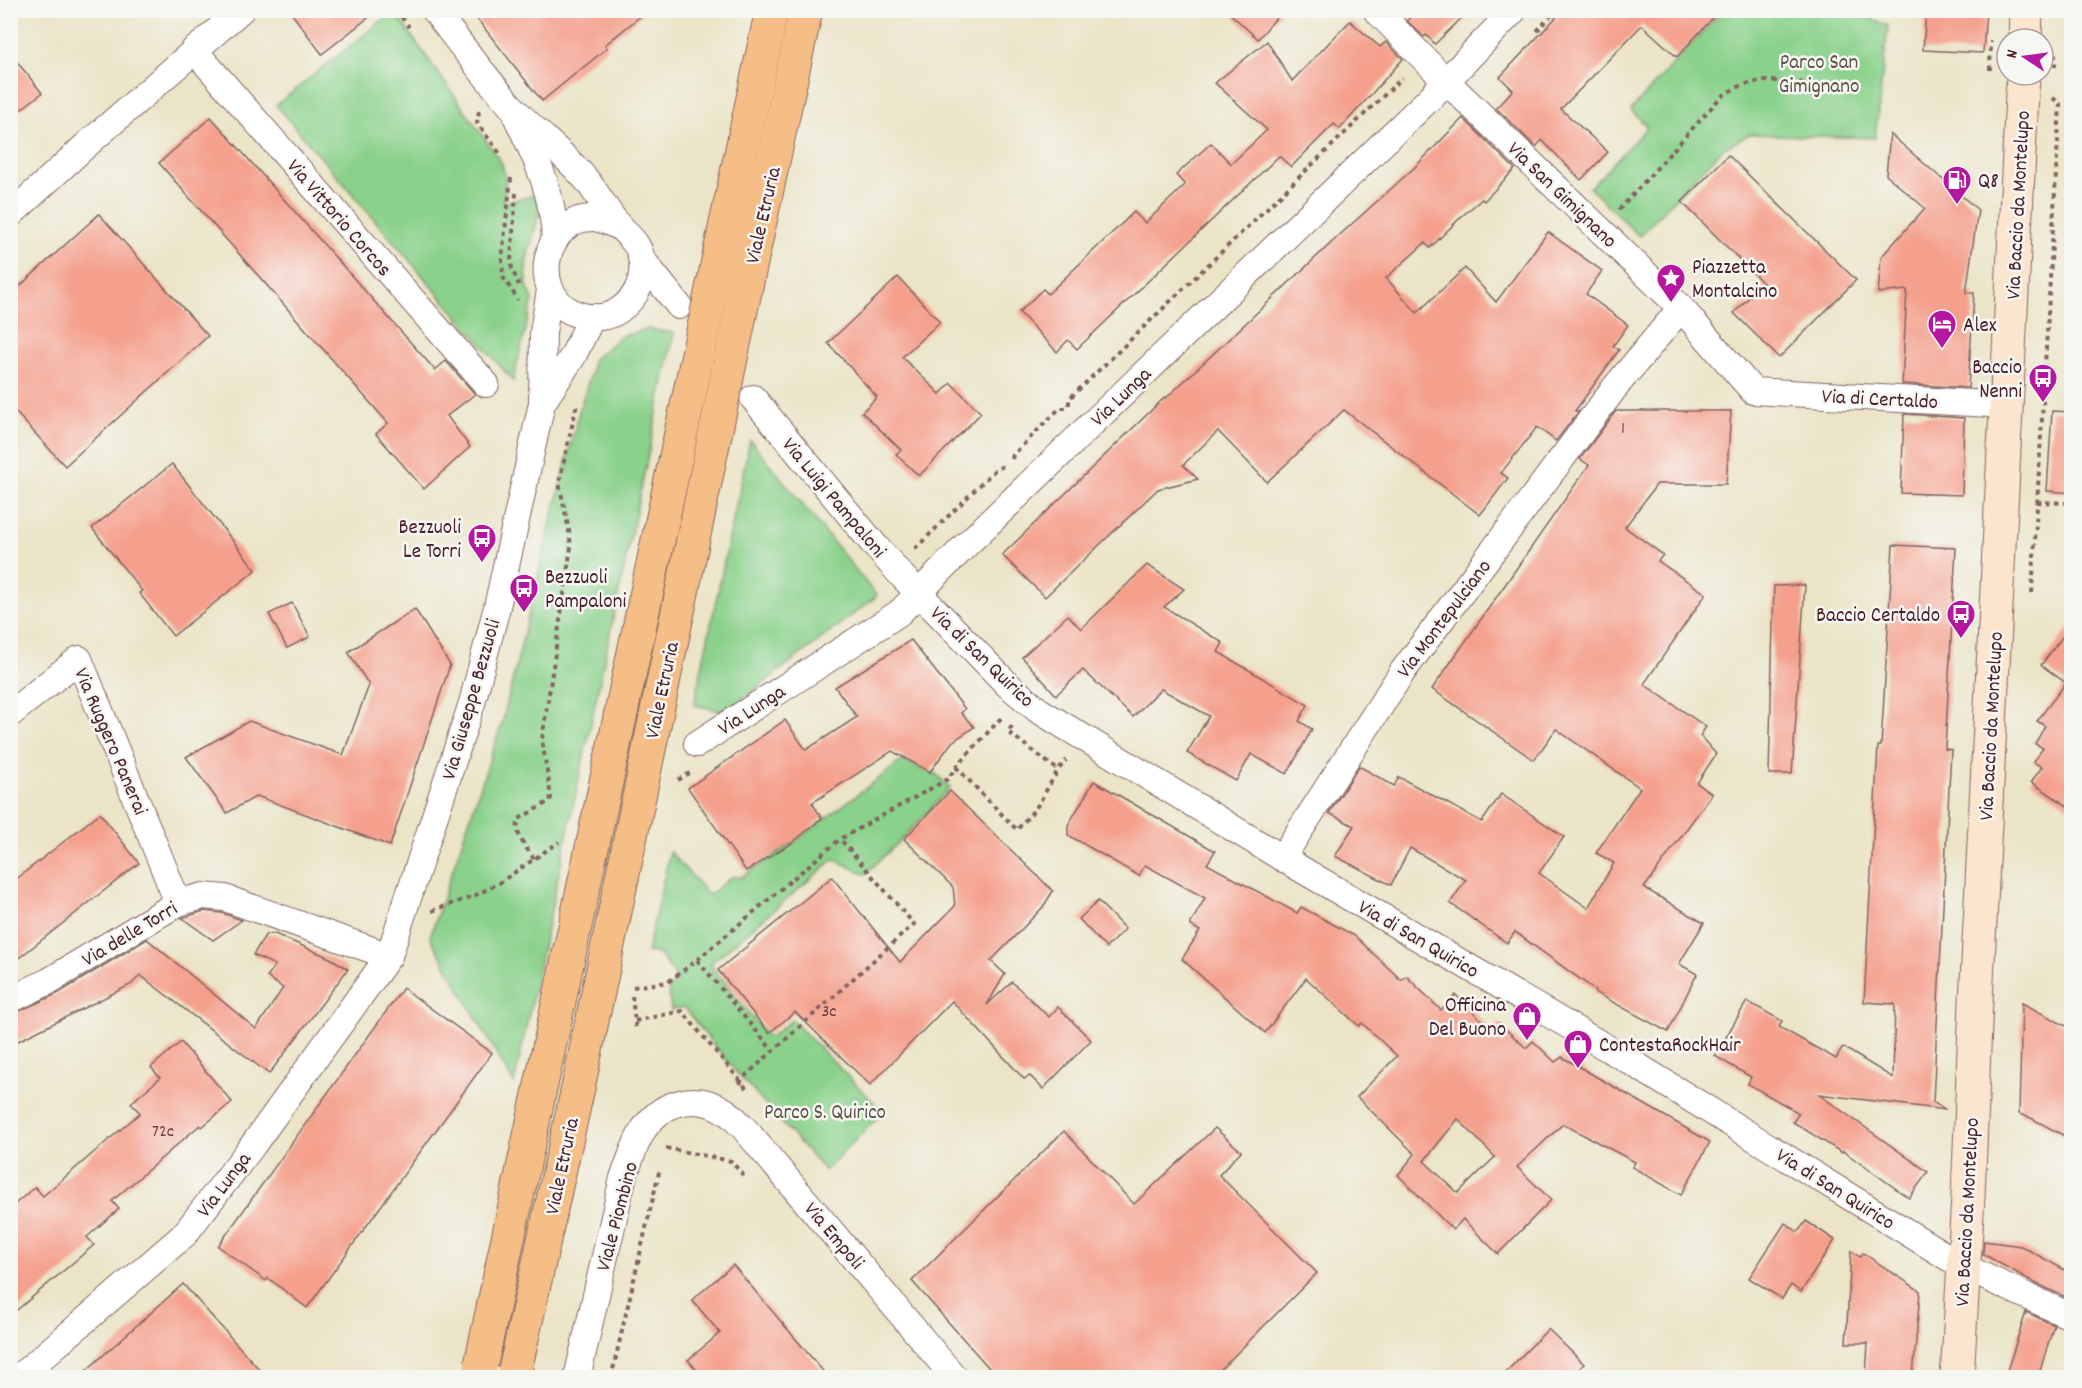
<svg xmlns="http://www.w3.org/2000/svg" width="2082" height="1388" font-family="Dekko,sans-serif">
<rect width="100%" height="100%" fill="#f6f6f2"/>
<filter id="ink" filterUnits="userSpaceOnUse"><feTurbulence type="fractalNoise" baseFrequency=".0167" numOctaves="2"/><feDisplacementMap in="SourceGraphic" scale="12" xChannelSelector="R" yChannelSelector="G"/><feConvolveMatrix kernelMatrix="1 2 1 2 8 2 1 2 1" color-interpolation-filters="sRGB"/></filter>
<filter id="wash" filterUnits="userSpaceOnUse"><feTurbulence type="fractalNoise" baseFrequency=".008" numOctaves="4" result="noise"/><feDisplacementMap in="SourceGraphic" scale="24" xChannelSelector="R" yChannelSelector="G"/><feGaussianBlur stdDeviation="1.35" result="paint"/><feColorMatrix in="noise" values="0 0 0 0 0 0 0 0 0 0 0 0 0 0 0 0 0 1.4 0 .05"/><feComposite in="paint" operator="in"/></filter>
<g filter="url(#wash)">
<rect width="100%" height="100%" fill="#ebe4c7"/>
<g fill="#8ad18b" stroke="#6a785b" stroke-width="1.5">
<path d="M394,11L500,160C507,175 506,187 503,203L535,195L539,208L537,222L526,262L527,286L533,299L513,381L276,105Z"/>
<path d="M1722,11H1856L1888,26L1875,138L1749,134L1723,149L1639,236L1590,188L1647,127L1631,110Z"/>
<path d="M648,329L674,333L514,1084L430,937L503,720L545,546L580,408L592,370V360L622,336Z"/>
<path d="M750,440L877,596L725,712L694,705Z"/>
<path d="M903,760L931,774L934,772L950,788L899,842L865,874L834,859L710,964L769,1038L792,1020L883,1112L825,1171L736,1072L684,1008L671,1010L668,988L678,980L659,954L647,952L670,852L709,895L733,876L740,878L792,844Z"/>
</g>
<g id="blocks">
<g fill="#f5a08d" fill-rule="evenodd">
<path d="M289,10H378L322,54Z"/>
<path d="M470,10H648L605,45L607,48L542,101Z"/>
<path d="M1226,10H1283L1258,39Z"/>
<path d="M1403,10H1470L1435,44L1426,35L1424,37L1407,21L1410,18Z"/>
<path d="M1563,10H1720L1677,57L1642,25L1561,109L1608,152L1581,180L1542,140L1536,147L1496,108L1513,90L1500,77Z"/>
<path d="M1926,10H1986L1983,53L1923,50Z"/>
<path d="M1350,21L1380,47L1386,42L1403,59L1340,129L1334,124L1291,167L1279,156L1077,349L1068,340L1057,352L1019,312L1043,289L1048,294L1134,212L1145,223L1185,185L1176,175L1211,143L1231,164L1267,130L1215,83L1267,41L1292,81Z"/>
<path d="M10,53L42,93L10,118Z"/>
<path d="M211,117L435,370L446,361L475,394L447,416L470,447L424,489L376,434L388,423L159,163Z"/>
<path d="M1463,118L1515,169L1484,201L1482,199L1462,216L1430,248L1425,243L1386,278L1417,313L1465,268L1496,302L1548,232L1602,271L1586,294L1628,325L1613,346L1619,350L1575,411H1579L1556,441L1537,427L1501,473L1508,478L1480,515L1344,410L1267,482L1218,431L1183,465L1198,479L1158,489L1045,597L1002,555L1165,397L1166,398L1344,231L1413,169Z"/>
<path d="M1890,134L1978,210L1966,293H1974L1968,388L1902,384L1907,290L1878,293L1881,257L1925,208L1886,175Z"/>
<path d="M1728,155L1856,280L1779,358L1734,313L1763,283L1682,202Z"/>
<path d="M99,214L208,336L65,466L10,406V295Z"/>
<path d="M898,277L940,322L902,357L940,394L951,383L981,413L919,476L896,454L901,450L862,412L877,397L828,343Z"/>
<path d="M1616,411H1731L1726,484H1657L1625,527L1663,555L1658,561L1706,594L1644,684L1706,727L1700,736L1716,754L1697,783L1712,794L1644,888L1704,923L1679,964L1697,974L1668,1032L1594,992L1595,990L1515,932L1507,943L1450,903L1466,880L1410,848L1391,885L1335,856L1354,826L1329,813L1359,766L1394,786L1399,777L1482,822L1501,794L1564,837L1539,873L1588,908L1614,863L1596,853L1640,788L1556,729L1534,760L1432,689L1589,465L1580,459Z"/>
<path d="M2052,411L2072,412V493L2047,491Z"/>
<path d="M1904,414L1964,418L1962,495L1901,493Z"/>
<path d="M172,464L256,570L173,636L139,593L142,591L92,528Z"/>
<path d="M1893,545L1956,548L1945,749L1951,750L1933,1102L1946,1110L1818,1094L1928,1172L1909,1198L1843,1151L1842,1153L1793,1122L1799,1113L1748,1084L1751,1077L1715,1056L1747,1001L1782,1021L1779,1027L1836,1059L1843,1047L1893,1078L1895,1004L1864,1002L1878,746H1881Z"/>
<path d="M1147,565L1184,589L1164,607L1223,643L1218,652L1308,705L1299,721L1312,729L1287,774L1251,754L1236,781L1187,753L1209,716L1161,689L1133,717L1083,670L1056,695L1022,657L1068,615L1081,629Z"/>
<path d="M1805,585L1792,774H1769L1774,586Z"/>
<path d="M292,603L310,637L287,648L269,614Z"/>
<path d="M415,609L450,665L390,846L257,796L227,813L186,757L249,721L343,755L369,685L348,652Z"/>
<path d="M2072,624V809L2031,782L2042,767L2033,762L2043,748L2035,744L2045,726L2037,721L2066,683L2041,665Z"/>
<path d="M911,640L965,709L961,713L974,727L952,742L930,772L892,751L812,803L822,818L792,843L746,871L688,788L785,720L806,750L857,717L835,687Z"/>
<path d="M1094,781L1215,851L1207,864L1297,913L1301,907L1355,936L1401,980L1406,976L1441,1010L1456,995L1492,1031L1499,1023L1526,1048L1533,1041L1555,1062L1562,1057L1710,1142L1681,1195L1632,1167L1635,1162L1563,1124L1517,1167L1551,1200L1498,1254L1463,1219L1453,1230L1398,1175L1415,1154L1357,1097L1397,1056L1362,1023L1359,1026L1306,978L1265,1033L1182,959L1200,931L1190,925L1205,898L1145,865L1139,876L1068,835V825ZM1458,1119L1495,1157L1458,1193L1424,1161Z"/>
<path d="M950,791L1053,891L1043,907L991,961L1005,974L987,1005L1012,982L1049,1017L1058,1007L1091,1040L1043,1089L1030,1076L1024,1079L952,1001L870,1085L795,1012L769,1033L718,970L832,877L900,962L955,906L953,887L904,839Z"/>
<path d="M100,813L139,863L10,965V884Z"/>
<path d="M1098,901L1125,929L1106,948L1079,919Z"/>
<path d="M204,911L222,913L242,920L213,940L182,918Z"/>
<path d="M266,934H275L330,958L348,969L269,1074L140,975L132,984L10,1045V1015L57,994L147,939L256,1029L283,988L267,977L275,965L253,955Z"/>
<path d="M403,988L492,1053L307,1308L268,1278L266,1281L218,1246Z"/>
<path d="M2022,1003L2072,1029V1140L2031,1118L2019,1114Z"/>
<path d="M181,1042L232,1102L202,1127L200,1125L112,1201L119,1209L87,1237L94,1245L10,1316V1208L35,1187L43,1196L140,1113L131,1103L160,1078L151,1067Z"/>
<path d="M1215,1128L1241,1151L1219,1175L1317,1273L1213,1377H997L912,1281L1064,1131L1134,1204Z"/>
<path d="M1806,1221L1835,1240L1801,1292L1791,1285L1782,1299L1749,1278L1785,1223L1798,1232Z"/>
<path d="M1984,1241L2021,1246L2072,1274V1300L2035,1283L1983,1254Z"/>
<path d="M1851,1251L1860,1257L1863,1253L1920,1291L1913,1377H1866L1868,1343H1846Z"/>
<path d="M733,1265L828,1377H703L688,1360L720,1333L692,1300Z"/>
<path d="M183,1284L266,1377H79Z"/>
<path d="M2026,1312L2054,1325L2038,1377H2005Z"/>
<path d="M1548,1329L1584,1364L1570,1377H1501Z"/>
</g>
</g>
</g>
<g filter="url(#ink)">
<use href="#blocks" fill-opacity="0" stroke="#826462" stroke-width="1.5"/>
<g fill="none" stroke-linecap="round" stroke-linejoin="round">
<g stroke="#826462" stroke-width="28">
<g id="street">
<path d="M434,10C459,42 484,76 511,106C534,131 561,151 583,176C597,191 606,212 620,227C629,237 638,243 641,256C646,279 637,298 618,311C606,319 587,319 574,313C527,292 545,216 594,218C603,219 612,224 620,227"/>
<path d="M1376,10L1446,81L1681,308L1753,391L2008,405"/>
<path d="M194,50L486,384"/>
<path d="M517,118C537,161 553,191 555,240"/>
<path d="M10,215L83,148L241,10"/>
<path d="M641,258L679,306"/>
<path d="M753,398L877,548L903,577L1007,684L1038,710L1282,858L1631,1062L1962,1266L2072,1317"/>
<path d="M542,403L573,356L592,317"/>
<path d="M10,714L79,659L178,903"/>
<path d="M697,744L899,613L964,547L1429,99L1514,10"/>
<path d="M1282,858L1403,671L1616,386L1681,308"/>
<path d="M10,1000L49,981L178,903L203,896L225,898L389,956"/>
<path d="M18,1378L184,1235L253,1145L389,956L472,703L497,607L542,403L543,332L550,290"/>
<path d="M577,1378L623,1178C629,1164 633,1148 641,1134C658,1103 694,1091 725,1111C732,1115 737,1122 743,1127L955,1378"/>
</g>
</g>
<g stroke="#826462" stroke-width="35">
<g id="secondary">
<path d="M2025,39L2026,10"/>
<path d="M1957,1378L1968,1197L1976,1001L2023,75"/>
</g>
</g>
<g stroke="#826462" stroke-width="4" stroke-dasharray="4.5 4.5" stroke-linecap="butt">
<path d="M396,10L409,27"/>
<path d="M1537,31L1556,10"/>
<path d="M2055,67V50"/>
<path d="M1990,70L1991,41"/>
<path d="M479,111L477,123L501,155"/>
<path d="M511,178L502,257L503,277L518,300"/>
<path d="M516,193L511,260L512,269L519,285"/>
<path d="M1619,210L1719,99C1750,73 1782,82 1820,84"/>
<path d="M1069,405V399L1402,78"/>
<path d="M1012,459L1013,455L1060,408H1068"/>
<path d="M2037,502L2072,503"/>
<path d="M915,549L997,468L1006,466"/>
<path d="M2032,593L2060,104L2053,98"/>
<path d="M1012,726L1008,732L1058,770L1066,760"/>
<path d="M956,767L1017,830L1038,805L1058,770"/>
<path d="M678,780L693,771"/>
<path d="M534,859C526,847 513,833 519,819L550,801L551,797L542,740L571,547L569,530L559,483L577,404"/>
<path d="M432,911L474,896L499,883L559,842"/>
<path d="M697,960L773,1051"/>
<path d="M633,987L668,982L697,960L840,839L948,779L956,767L1003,716"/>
<path d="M632,996L636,1031"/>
<path d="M635,1021L682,1011L747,1089"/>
<path d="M740,1084L743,1078L773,1051L914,924L840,839"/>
<path d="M666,1148L731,1161L744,1176"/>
<path d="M611,1378L660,1168"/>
</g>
<use href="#street" stroke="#fff" stroke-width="26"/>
<use href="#secondary" stroke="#fbe5cf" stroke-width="33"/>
<g stroke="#826462" stroke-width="35" stroke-linecap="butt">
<g id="primary-bridge">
<path d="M481,1364L772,10"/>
<path d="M515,1370L578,1088L752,258L806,10"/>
</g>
</g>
<use href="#primary-bridge" stroke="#f6be87" stroke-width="33"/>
</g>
</g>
<defs>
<g id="fuel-pin" transform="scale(1.5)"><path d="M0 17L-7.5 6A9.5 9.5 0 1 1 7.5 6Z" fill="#b5179e" stroke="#f6f6f2"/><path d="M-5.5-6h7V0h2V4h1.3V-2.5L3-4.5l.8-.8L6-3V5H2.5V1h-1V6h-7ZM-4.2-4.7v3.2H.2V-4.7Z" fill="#fff"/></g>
<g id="sight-pin" transform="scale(1.5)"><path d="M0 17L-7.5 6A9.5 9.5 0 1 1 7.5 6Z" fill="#b5179e" stroke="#f6f6f2"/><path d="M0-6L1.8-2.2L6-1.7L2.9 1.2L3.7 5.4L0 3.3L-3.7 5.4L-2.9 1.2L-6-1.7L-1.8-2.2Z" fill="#fff"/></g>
<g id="hotel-pin" transform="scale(1.5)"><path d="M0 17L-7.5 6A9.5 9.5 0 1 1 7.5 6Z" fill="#b5179e" stroke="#f6f6f2"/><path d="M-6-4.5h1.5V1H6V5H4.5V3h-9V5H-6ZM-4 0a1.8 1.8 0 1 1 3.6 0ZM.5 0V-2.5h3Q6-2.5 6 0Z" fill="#fff"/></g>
<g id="bus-pin" transform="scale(1.5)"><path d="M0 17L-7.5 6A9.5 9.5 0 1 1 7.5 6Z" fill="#b5179e" stroke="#f6f6f2"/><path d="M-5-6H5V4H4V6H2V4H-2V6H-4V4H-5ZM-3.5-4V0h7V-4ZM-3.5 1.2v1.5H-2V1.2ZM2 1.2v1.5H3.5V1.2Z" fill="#fff"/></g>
<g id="shop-pin" transform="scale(1.5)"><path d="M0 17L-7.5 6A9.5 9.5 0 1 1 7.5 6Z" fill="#b5179e" stroke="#f6f6f2"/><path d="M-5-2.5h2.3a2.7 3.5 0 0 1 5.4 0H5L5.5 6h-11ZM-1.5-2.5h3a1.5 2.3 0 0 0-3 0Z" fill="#fff"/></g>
</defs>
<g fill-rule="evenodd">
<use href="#fuel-pin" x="1957" y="180"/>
<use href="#sight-pin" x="1671" y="278"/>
<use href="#hotel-pin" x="1942" y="324"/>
<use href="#bus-pin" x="2043" y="378"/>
<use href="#bus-pin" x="482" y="538"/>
<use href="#bus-pin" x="524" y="588"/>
<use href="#bus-pin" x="1961" y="614"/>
<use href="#shop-pin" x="1527" y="1016"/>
<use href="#shop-pin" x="1578" y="1044"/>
</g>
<g text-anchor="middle" stroke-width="5" stroke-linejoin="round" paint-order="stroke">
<g font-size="18" fill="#753f44">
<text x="1623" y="433">1</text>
<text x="829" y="1016">3c</text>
<text x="163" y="1136">72c</text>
</g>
<g font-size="21" fill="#5d5448" stroke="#f6f6f2">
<text x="1819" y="68">Parco San<tspan x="1819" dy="24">Gimignano</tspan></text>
<text x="825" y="1118">Parco S. Quirico</text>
</g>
<g font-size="21" fill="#4a1f2b" stroke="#f6f6f2" text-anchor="start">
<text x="1978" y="187">Q8</text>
<text x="1692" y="273">Piazzetta<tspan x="1692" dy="24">Montalcino</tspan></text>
<text x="1963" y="331">Alex</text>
<text x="2022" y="373" text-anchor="end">Baccio<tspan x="2022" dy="24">Nenni</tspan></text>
<text x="461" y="533" text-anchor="end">Bezzuoli<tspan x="461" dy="24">Le Torri</tspan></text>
<text x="545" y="583">Bezzuoli<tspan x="545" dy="24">Pampaloni</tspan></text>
<text x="1940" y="621" text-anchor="end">Baccio Certaldo</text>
<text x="1506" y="1011" text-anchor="end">Officina<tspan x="1506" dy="24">Del Buono</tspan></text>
<text x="1599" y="1051">ContestaRockHair</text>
</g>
<g font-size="21" fill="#4a1f2b" stroke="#f6f6f2">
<text transform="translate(1563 194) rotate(44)" y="7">Via San Gimignano</text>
<text transform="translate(2017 205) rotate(-87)" y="7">Via Baccio da Montelupo</text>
<text transform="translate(762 215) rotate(-77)" y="7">Viale Etruria</text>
<text transform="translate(340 217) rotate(49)" y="7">Via Vittorio Corcos</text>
<text transform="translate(1120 396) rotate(-44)" y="7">Via Lunga</text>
<text transform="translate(1880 398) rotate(3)" y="7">Via di Certaldo</text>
<text transform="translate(835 497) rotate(50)" y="7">Via Luigi Pampaloni</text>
<text transform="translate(1443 618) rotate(-53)" y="7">Via Montepulciano</text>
<text transform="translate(983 656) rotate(44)" y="7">Via di San Quirico</text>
<text transform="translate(661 690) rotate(-78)" y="7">Viale Etruria</text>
<text transform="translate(470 699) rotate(-74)" y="7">Via Giuseppe Bezzuoli</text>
<text transform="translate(751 709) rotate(-33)" y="7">Via Lunga</text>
<text transform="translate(1990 726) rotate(-87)" y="7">Via Baccio da Montelupo</text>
<text transform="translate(112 741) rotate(67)" y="7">Via Ruggero Panerai</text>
<text transform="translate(129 933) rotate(-31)" y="7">Via delle Torri</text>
<text transform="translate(1419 938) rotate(30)" y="7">Via di San Quirico</text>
<text transform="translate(561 1166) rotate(-78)" y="7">Viale Etruria</text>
<text transform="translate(223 1184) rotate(-53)" y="7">Via Lunga</text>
<text transform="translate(1836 1188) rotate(32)" y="7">Via di San Quirico</text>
<text transform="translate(1966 1212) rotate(-87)" y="7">Via Baccio da Montelupo</text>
<text transform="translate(616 1216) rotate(-75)" y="7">Viale Piombino</text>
<text transform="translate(835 1235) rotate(50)" y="7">Via Empoli</text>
</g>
</g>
<rect width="2082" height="1388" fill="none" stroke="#f6f6f2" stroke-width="36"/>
<g transform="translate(2025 57) rotate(283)"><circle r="28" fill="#f6f6f2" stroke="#b1a0a2" stroke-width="1.5"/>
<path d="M0-4.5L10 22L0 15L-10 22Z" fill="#b5179e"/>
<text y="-9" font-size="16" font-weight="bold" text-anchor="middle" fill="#4a1f2b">N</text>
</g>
</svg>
